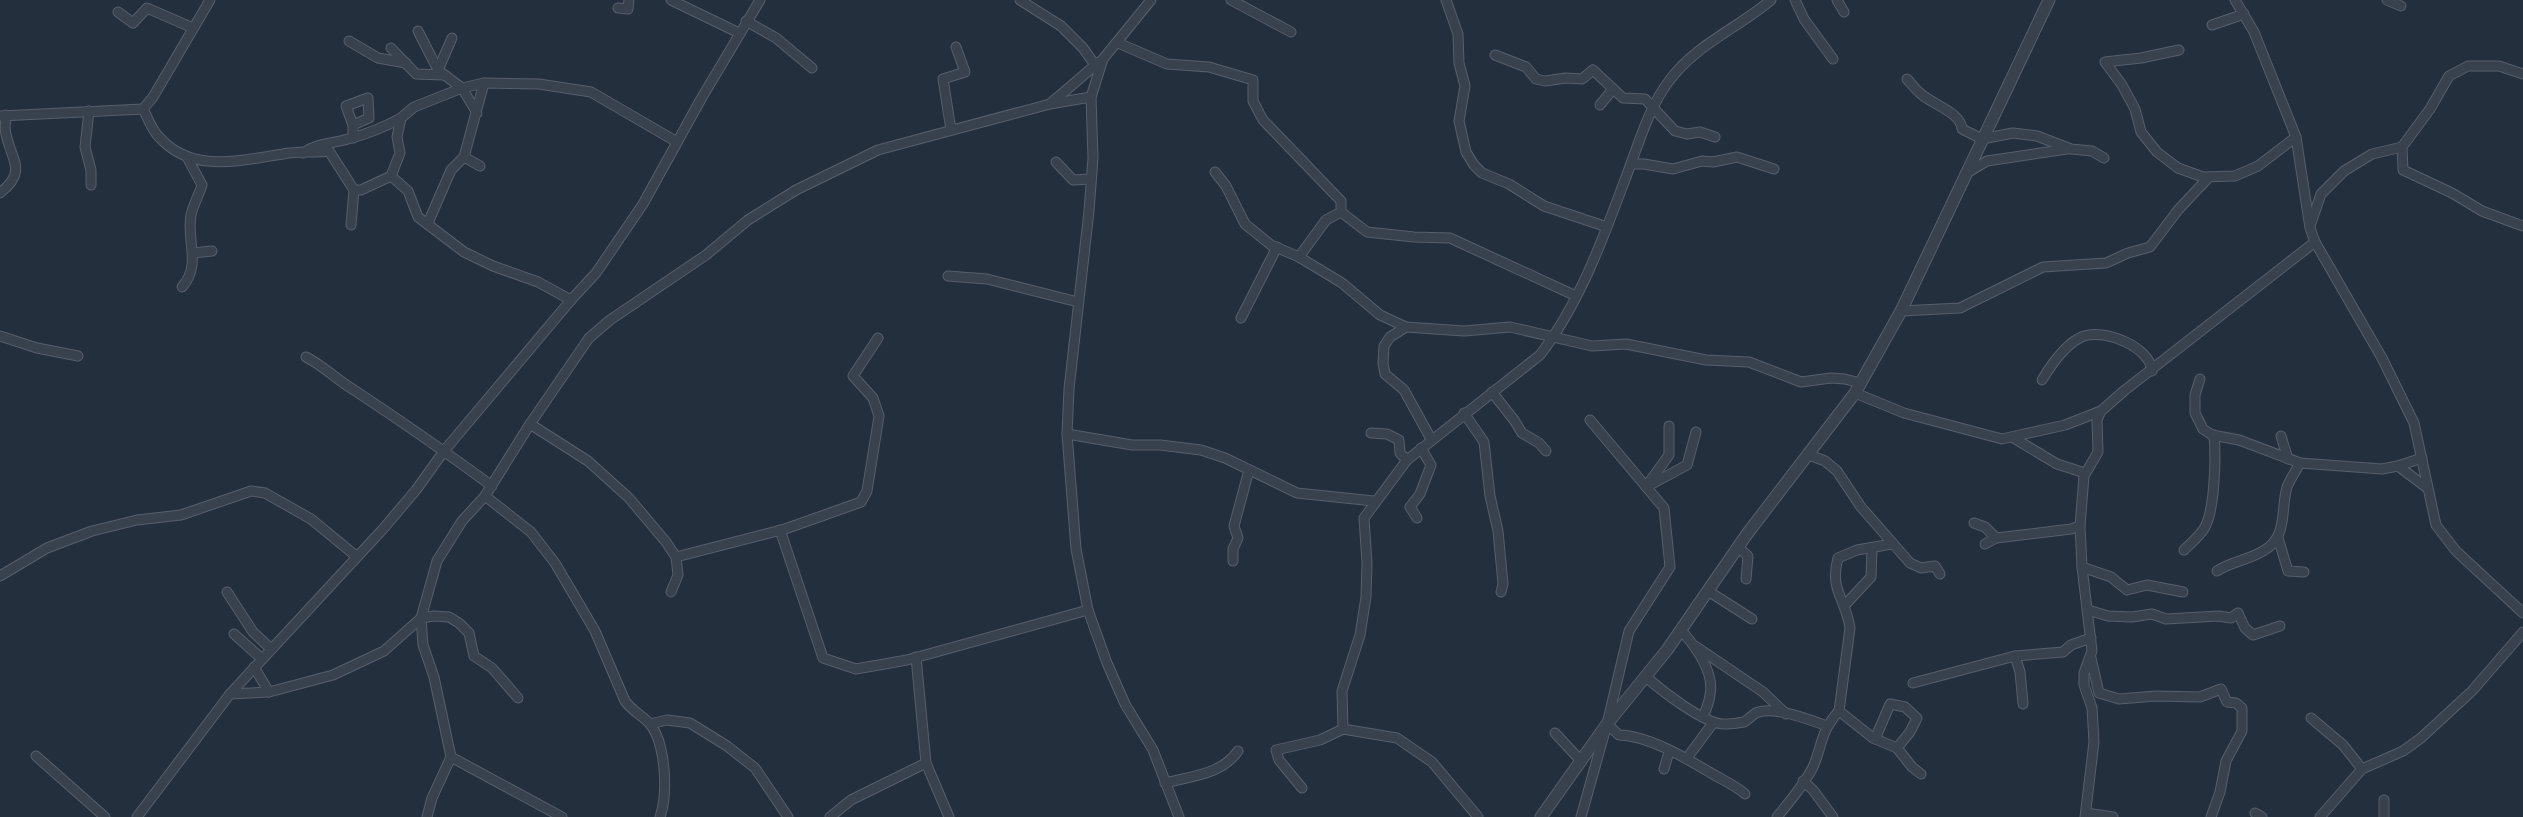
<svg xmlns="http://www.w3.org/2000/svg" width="2523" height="817" font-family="'Varela Round',sans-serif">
<rect width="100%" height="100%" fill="#242f3e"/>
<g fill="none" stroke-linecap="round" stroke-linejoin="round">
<g stroke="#565f6c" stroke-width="11">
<g id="minor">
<path d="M671,0L739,33"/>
<path d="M1020,0L1061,26L1083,48L1095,65"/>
<path d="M1151,0L1103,59L1091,97L1093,158L1089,211L1069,389L1067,434L1076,549L1088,610L1107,663L1125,704L1153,750L1179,817"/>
<path d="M1231,0L1291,32"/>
<path d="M1446,0L1458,34L1459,63L1465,86L1459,121L1466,152L1474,165L1482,173L1509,184L1544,206L1607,227"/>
<path d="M1795,0L1804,19L1833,59"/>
<path d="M1837,0L1844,12"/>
<path d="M2235,0L2254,32L2296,137L2310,228L2315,242L2382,358L2414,423L2436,525L2456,551L2523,613"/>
<path d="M2387,0L2401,6"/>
<path d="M618,8L628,9L629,0"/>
<path d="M118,12L133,23L147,8L193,28"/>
<path d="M746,21L776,38L812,68"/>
<path d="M2212,25L2244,14"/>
<path d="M418,31L438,70L462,88L477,113"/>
<path d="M349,41L378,58L406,63"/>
<path d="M1118,43L1167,64L1209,67L1253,80V101L1263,120L1341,201V212L1326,220L1299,257"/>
<path d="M391,48L416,74L444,75"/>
<path d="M2179,50L2141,58L2105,62L2122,85L2135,109L2141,132L2157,152L2178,168L2203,177L2235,176L2258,166L2296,137"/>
<path d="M1495,55L1526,67L1536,79L1545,81L1566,78L1582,79L1593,70L1623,98L1645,99L1675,131L1687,134L1700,132L1715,137"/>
<path d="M438,70L452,38"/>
<path d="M2523,74L2499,66H2468L2449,76L2430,109L2402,147L2403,170L2452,193L2482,211L2523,226"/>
<path d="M1907,79C1911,83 1915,89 1920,93C1931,104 1961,112 1962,129L1982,139L2013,133L2037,136L2071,149L2092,151L2104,158"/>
<path d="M1051,103L1099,62"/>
<path d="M1600,105L1613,89"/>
<path d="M143,109C148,118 152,131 160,138C193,174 241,160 283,154C298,151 314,153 329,151L354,190H361L391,176L400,153L397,137L401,118L414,107L462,88L484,83L539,84L591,92L677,142"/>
<path d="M143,109L153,97L210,0"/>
<path d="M89,111L85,147L91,170V185"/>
<path d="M0,116L143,109"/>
<path d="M951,130L943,79L965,72L956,47"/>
<path d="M353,138V125L369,118L368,98L346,106L353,125"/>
<path d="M303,153C317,143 331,144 348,139C367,134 383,128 401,118"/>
<path d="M464,157L480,166"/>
<path d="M1056,162L1073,180L1091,179"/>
<path d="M1631,164H1644L1673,169L1702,161L1713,162L1737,157L1774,169"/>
<path d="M1215,172L1226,186L1245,224L1271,245L1299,257L1342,283L1380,315L1406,327L1464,331L1510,327L1592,346L1626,344L1706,360L1749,362L1801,382L1831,378L1845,379L1860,383"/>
<path d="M1965,174L1987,161L2067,149"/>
<path d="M391,176L408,191L418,217L464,252L493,266L538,282L571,300"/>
<path d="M0,193C28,171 11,160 6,134C4,128 6,121 6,115"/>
<path d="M1341,212L1367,232L1414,237L1450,238L1576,296"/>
<path d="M428,223L451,170L464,157L484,83"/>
<path d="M351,225L354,190"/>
<path d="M2310,226L2321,194L2344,171L2372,154L2402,147"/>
<path d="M193,253L212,251"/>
<path d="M948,276L987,279L1078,302"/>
<path d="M182,287C202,265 186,240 191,215C193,205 199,195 202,185L187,157"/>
<path d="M1901,311L1960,308L2043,267L2106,263L2128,253L2150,247L2178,210L2209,177"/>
<path d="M1241,318L1277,247"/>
<path d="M1406,327L1390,337L1384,346L1383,363L1385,374L1404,390L1431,439"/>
<path d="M0,336L37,348L78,356"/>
<path d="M306,357C324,366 337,380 354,390C401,421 447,453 492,486"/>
<path d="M2200,379L2195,395V413L2203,429L2212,435L2239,440L2300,463L2382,469L2398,466L2422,458"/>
<path d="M2042,380C2051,365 2067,342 2084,336C2106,329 2150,347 2152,371"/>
<path d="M1492,392L1514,420L1522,433L1539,443L1546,451"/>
<path d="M1855,393L1904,413L2002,439L2065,425L2101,411L2125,390L2315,242"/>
<path d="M1464,413L1484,442L1490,496L1498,531L1503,584L1501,592"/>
<path d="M530,424L588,461L629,498L666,542L676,557L678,575L671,592"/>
<path d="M1371,433L1387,434L1399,440L1400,453L1407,460"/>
<path d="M1067,434L1132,445H1160L1201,450L1225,458L1297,493L1374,501"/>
<path d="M2281,436L2288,459"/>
<path d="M2012,437L2057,464L2085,473"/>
<path d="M1809,455L1825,461L1837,471L1861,507L1910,563L1921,568L1935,566L1940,574"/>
<path d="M2398,466L2426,487"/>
<path d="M1648,484L1669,455V426"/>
<path d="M1646,487L1687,465L1696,432"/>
<path d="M485,496L531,532L555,563L595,631L625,701C632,711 642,715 650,724C666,744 668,794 660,817"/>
<path d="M1417,518L1410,507L1420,494L1431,465L1421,448"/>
<path d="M1974,523L1985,527L1996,538"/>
<path d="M780,530L823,658L856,669L907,660L1088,610"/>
<path d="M2278,538L2288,571L2304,572"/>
<path d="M1892,544L1857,550L1838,558C1829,590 1846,599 1850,628L1839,711L1873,738L1897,748L1912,767L1921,774"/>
<path d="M1985,544L1996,538L2071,529L2080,526"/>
<path d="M1738,547L1748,556L1746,579"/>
<path d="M2184,550C2191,543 2200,536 2205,527C2215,508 2216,457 2214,435"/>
<path d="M676,557L785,529L861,502L867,491L879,416L873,398L853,376L878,338"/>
<path d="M1233,561V549L1238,538L1234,526L1249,470"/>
<path d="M2082,567L2111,577L2127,590L2147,585L2183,592"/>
<path d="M2217,571C2233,560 2253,560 2269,547C2287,533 2281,507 2287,487C2290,479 2296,471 2300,463"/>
<path d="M0,576L47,548L92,531L137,520L181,515L251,491L265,493L311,519L356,556"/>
<path d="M1708,591L1752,619"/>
<path d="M227,592L253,632L271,649"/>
<path d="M1844,606L1871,577L1872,548"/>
<path d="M2088,610L2108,616L2132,617L2152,614L2166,619L2218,616L2231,618L2238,613L2245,628L2253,635L2280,626"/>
<path d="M1681,630C1695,646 1715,673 1710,695C1709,703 1706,710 1703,717"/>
<path d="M234,634L262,659"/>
<path d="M1695,646L1763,692L1786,714"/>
<path d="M2015,656L2020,672L2023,704"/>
<path d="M2091,658L2099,693L2119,699L2156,696L2200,697L2221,689L2227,702L2236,703L2242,708V731L2226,761L2220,792L2211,817"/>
<path d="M254,667L269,692"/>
<path d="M1646,677C1661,690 1706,726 1726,724C1731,724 1739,723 1744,722C1748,720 1752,715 1756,713C1772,705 1811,720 1827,726"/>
<path d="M1913,683L2015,656L2063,652L2071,645L2091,638"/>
<path d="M230,694L269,692L333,675L384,651L421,618L434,616L449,617L459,623L469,633L474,656L492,668L518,698"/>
<path d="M2311,718L2343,745L2362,769"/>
<path d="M650,724L667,720L690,723L727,746L755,768L788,817"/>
<path d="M1607,724L1619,735C1651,736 1689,760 1716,776C1727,782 1736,786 1745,794"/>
<path d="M1343,729L1342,691L1360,635L1366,597L1367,563L1364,518L1407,460L1540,355C1582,300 1605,233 1629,169C1640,139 1650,106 1669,81C1695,45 1738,28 1771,0"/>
<path d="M1555,733L1581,761"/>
<path d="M1875,739L1890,704L1905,707L1917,718L1910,732L1897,748"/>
<path d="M36,756L105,817"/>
<path d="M451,757L562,817"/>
<path d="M1687,758L1713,723"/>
<path d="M926,763L949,817"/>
<path d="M1664,769L1669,752"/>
<path d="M1803,781L1813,790L1833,817"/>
<path d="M1165,783C1191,776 1221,775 1238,751"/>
<path d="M1302,788L1279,760L1276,750L1320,740L1343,729L1397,738L1432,762L1478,817"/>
<path d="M2086,813L2113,817"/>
<path d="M2255,813L2262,817"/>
<path d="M137,817L230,694L383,529L416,490L444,451L571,300L596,273L643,204L701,99L760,0"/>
<path d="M427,817L432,798L451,757L434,677L423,645L421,618L437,561L462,521L485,496L530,424L589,338L610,320L706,255L748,220L796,190L878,150L1050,104L1091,97"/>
<path d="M830,817L851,800L926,763L916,657"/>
<path d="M1581,817L1607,724L1629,631L1670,567L1664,508L1590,420"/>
<path d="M1777,817C1790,801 1804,785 1813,767C1823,744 1820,732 1839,711"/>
<path d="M2085,817L2094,742L2092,708L2084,685V673L2092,651L2082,567L2080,526L2084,476L2098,452L2097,420L2101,411"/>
<path d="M2320,817L2362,769L2403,751L2421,738L2472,691L2523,632"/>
<path d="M2384,817V800"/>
</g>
</g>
<g stroke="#565f6c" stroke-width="13">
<path id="tertiary" d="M1541,817L1607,724L1667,650L1747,534L1855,393L1901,311L2049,0"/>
</g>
<use href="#minor" stroke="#38414e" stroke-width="9"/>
<use href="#tertiary" stroke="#38414e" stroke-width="11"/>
</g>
</svg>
